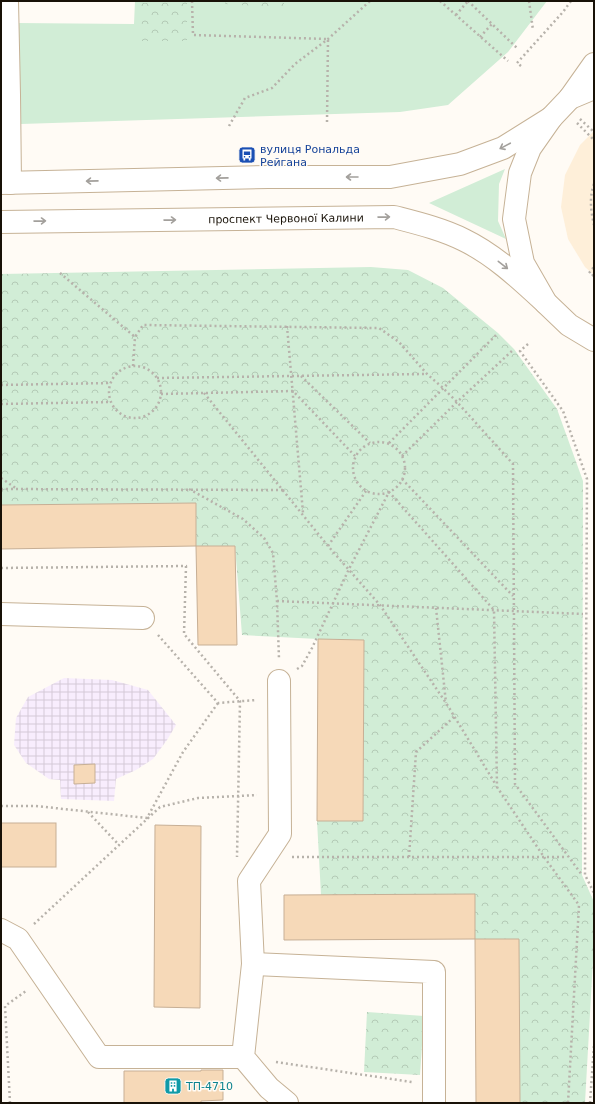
<svg xmlns="http://www.w3.org/2000/svg" width="595" height="1104" font-family="'DejaVu Sans',sans-serif">
<defs>
<pattern id="industrial-grid" width="8" height="8" patternUnits="userSpaceOnUse"><rect width="8" height="8" fill="#f8edfd"/><path d="M0 4h8M4 0v8" fill="none" stroke="#d4cad7"/></pattern>
<pattern id="forest-crowns" width="20" height="18" patternUnits="userSpaceOnUse"><rect width="20" height="18" fill="#d1edd6"/><path d="M2 6a3 3 0 1 1 6 0M12 15a3 3 0 1 1 6 0" fill="none" stroke="#b3cab6"/></pattern>
</defs>
<rect width="100%" height="100%" fill="#fffbf5"/>
<path fill="#feefd9" d="M594,131V275L585,267L568,239L561,207L565,175L580,145Z"/>
<path fill="url(#industrial-grid)" d="M64,678L112,680L148,690L176,725L167,740L153,759L136,770L116,779L114,801L61,799L60,780L49,779L26,763L14,745L16,718L28,697Z"/>
<g fill="#d1edd6">
<path d="M135,1H547L508,52L448,105L400,112L21,124L16,23L134,24Z"/>
<path d="M505,169L499,184L498,221L506,239L429,203Z"/>
</g>
<g fill="url(#forest-crowns)">
<path d="M225,1H284V8L225,4Z"/>
<path d="M187,2V41H142L141,3Z"/>
<path d="M371,267L408,270L443,288L498,333L514,349L557,409L583,481L582,875L594,902V942L585,1103H520L518,939H475V895H321L317,821H363L364,640L318,639L242,635L235,546H196L195,503L1,505V274Z"/>
<path d="M367,1012L424,1016L420,1075L364,1072Z"/>
</g>
<g fill="#f6d9b8" stroke="#c7af95">
<path d="M196,503V546L1,549V505Z"/>
<path d="M196,546H235L237,645H198Z"/>
<path d="M318,639L364,640L363,821H317Z"/>
<path d="M95,764V783L74,784V765Z"/>
<rect x="1" y="823" width="55" height="44"/>
<path d="M155,825L201,826L200,1008L154,1007Z"/>
<path d="M475,894V939L284,940V895Z"/>
<path d="M475,939H519L520,1103H476Z"/>
<path d="M201,1070H223V1100L201,1101V1103H124V1071H201Z"/>
</g>
<g fill="none" stroke-linecap="round" stroke-linejoin="round">
<g stroke="#c6b296" stroke-width="24">
<g id="minor">
<path d="M7,1L9,95L10,183"/>
<path d="M1,614L143,618"/>
<path d="M279,681L280,834L249,881L253,964L243,1057L269,1088L287,1103"/>
<path d="M1,930L18,939L99,1057H243"/>
<path d="M253,964L434,972V1103"/>
</g>
</g>
<g stroke="#c6b296" stroke-width="24">
<g id="major">
<path d="M594,88L570,98L551,118L530,148L520,173L514,219L523,263L546,303L569,325L594,340"/>
<path d="M570,98L594,64"/>
<path d="M1,183L268,177H390L460,164L503,148L551,118"/>
<path id="s1" d="M1,222L394,217C417,223 442,229 464,240C495,255 521,280 546,303"/>
</g>
</g>
<g stroke="#b7b2ab" stroke-width="2.5" stroke-dasharray="2 3" stroke-linecap="butt">
<path d="M192,1L193,35L328,39L327,122"/>
<path d="M440,1L508,61"/>
<path d="M468,1L518,49"/>
<path d="M529,1L533,30"/>
<path d="M456,15L468,1"/>
<path d="M480,37L492,24"/>
<path d="M521,66L517,63L563,12L571,1"/>
<path d="M580,119L594,132"/>
<path d="M577,123L594,140"/>
<path d="M229,126L245,98L272,88L295,64L328,39L370,1"/>
<path d="M594,184C589,198 591,212 594,225"/>
<path d="M60,273L135,337"/>
<path d="M589,273L594,267"/>
<path d="M592,276L594,274"/>
<path d="M287,326L303,513"/>
<path d="M528,344L520,351L563,411L587,479L585,875L594,893"/>
<path d="M133,366L135,337L143,325L379,328L399,342L427,374L443,388L457,402L513,464L515,784L582,875"/>
<circle cx="135" cy="392" r="26"/>
<path d="M301,376L370,443"/>
<path d="M157,378L426,374"/>
<path d="M1,385L111,383"/>
<path d="M204,393L328,546L380,605L448,706L496,785"/>
<path d="M161,394L293,391L355,456"/>
<path d="M1,404L111,402"/>
<circle cx="379" cy="468" r="26"/>
<path d="M389,443L498,333"/>
<path d="M402,456L457,402L514,349"/>
<path d="M1,478L17,489"/>
<path d="M402,479L513,596"/>
<path d="M1,489L283,490"/>
<path d="M189,489L243,519L264,538L273,553L277,601L279,659"/>
<path d="M328,546L366,491"/>
<path d="M1,568L186,566L184,634L240,701L237,857"/>
<path d="M277,601L583,614"/>
<path d="M436,608L446,703"/>
<path d="M158,635L218,703L256,700"/>
<path d="M297,669L302,666L312,648L349,569L389,492L494,610L497,787L544,857L579,905L568,1103"/>
<path d="M1,806H36L147,818L183,752L218,703"/>
<path d="M88,812L119,845"/>
<path d="M292,857H567"/>
<path d="M409,857L416,752L454,717"/>
<path d="M34,924L160,807L198,798L257,795"/>
<path d="M276,1062L412,1082"/>
<path d="M10,1103L5,1006L26,991"/>
<path d="M590,1103L594,1045"/>
</g>
<use href="#minor" stroke="#fff" stroke-width="22"/>
<use href="#major" stroke="#fff" stroke-width="22"/>
</g>
<defs><path id="oneway-shaft" d="M-6 0H5M1.5-3L5.5 0L1.5 3" fill="none" stroke-width="1.6" stroke-linecap="round" stroke-linejoin="round"/></defs>
<g stroke="#a3a09c">
<use href="#oneway-shaft" transform="translate(505 146) rotate(152)"/>
<use href="#oneway-shaft" transform="translate(352 177) rotate(-180)"/>
<use href="#oneway-shaft" transform="translate(222 178) rotate(179)"/>
<use href="#oneway-shaft" transform="translate(92 181) rotate(179)"/>
<use href="#oneway-shaft" transform="translate(384 217) rotate(-1)"/>
<use href="#oneway-shaft" transform="translate(170 220) rotate(-1)"/>
<use href="#oneway-shaft" transform="translate(40 221) rotate(-1)"/>
<use href="#oneway-shaft" transform="translate(503 265) rotate(38)"/>
</g>
<defs>
<g id="bus-square" transform="scale(0.9)"><rect x="-9" y="-9" width="18" height="18" rx="4" fill="#1a4fb4" stroke="#fffbf5"/><path d="M-5-6H5V4H4V6H2V4H-2V6H-4V4H-5ZM-3.5-4V0h7V-4ZM-3.5 1.2v1.5H-2V1.2ZM2 1.2v1.5H3.5V1.2Z" fill="#fff"/></g>
<g id="building-square" transform="scale(0.9)"><rect x="-9" y="-9" width="18" height="18" rx="4" fill="#0f9aa8" stroke="#fffbf5"/><path d="M-4-6H4V6H1V3H-1V6H-4ZM-2.5-4.3h1.7v1.8h-1.7ZM.8-4.3h1.7v1.8H.8ZM-2.5-1h1.7V.8h-1.7ZM.8-1h1.7V.8H.8Z" fill="#fff"/></g>
</defs>
<g fill-rule="evenodd">
<use href="#bus-square" x="247" y="155"/>
<use href="#building-square" x="173" y="1086"/>
</g>
<g text-anchor="middle" stroke-width="3" stroke-linejoin="round" paint-order="stroke">
<g font-size="11" fill="#164399" stroke="#fffbf5" text-anchor="start">
<text x="260" y="153">вулиця Рональда<tspan x="260" dy="13">Рейгана</tspan></text>
</g>
<g font-size="11" fill="#181107" stroke="#fffbf5">
<text dy="4" stroke="none"><textPath href="#s1" startOffset="285">проспект Червоної Калини</textPath></text>
</g>
<g font-size="11" fill="#0d838f" stroke="#fffbf5" text-anchor="start">
<text x="186" y="1090">ТП-4710</text>
</g>
</g>
<rect width="595" height="1104" fill="none" stroke="#181107" stroke-width="4"/>
</svg>
